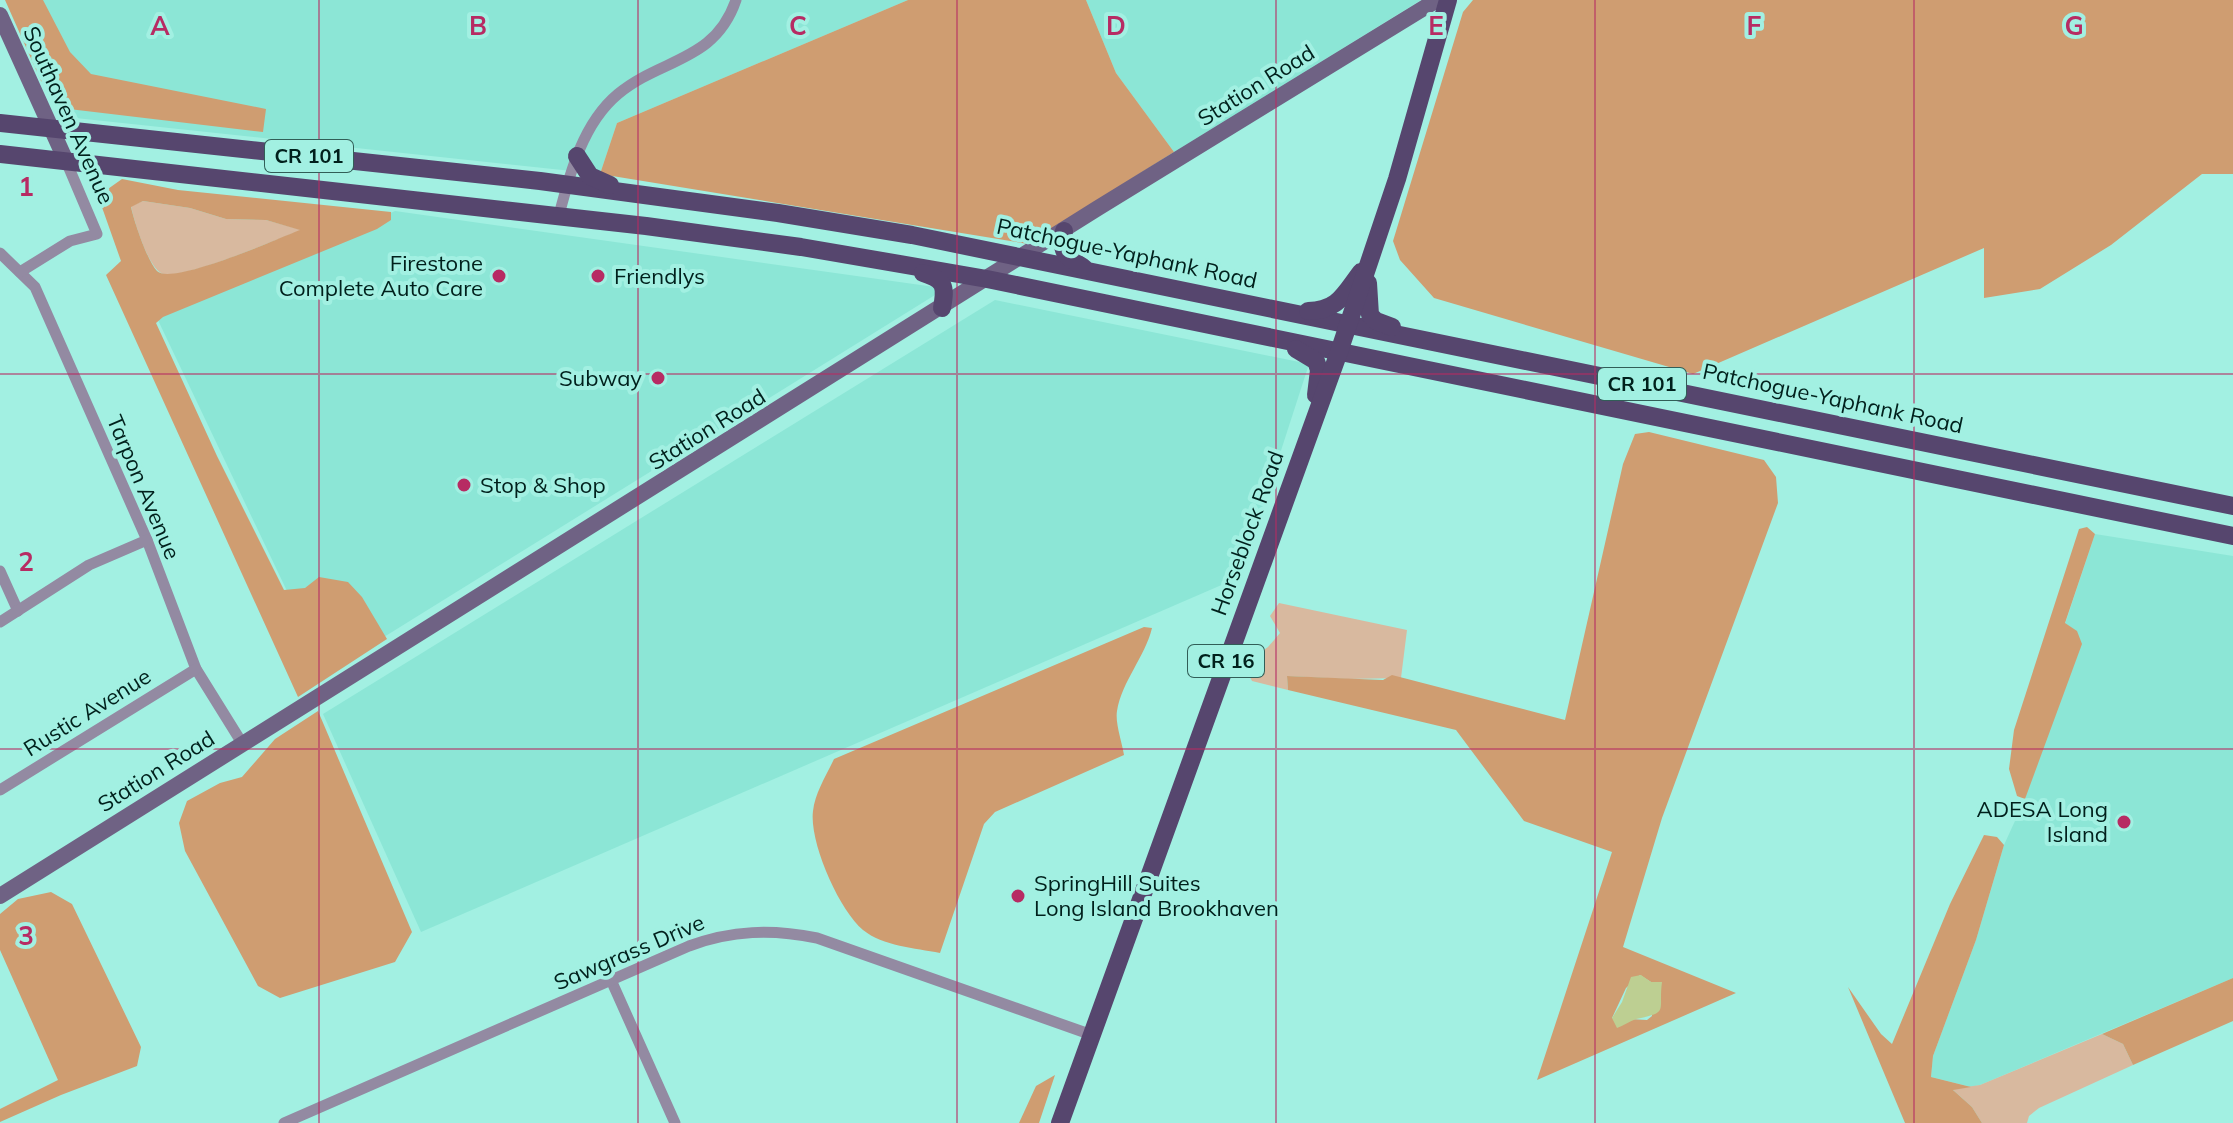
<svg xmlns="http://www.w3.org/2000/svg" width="2233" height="1123" font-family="Mulish,sans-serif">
<rect width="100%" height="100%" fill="#a2f0e2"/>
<g fill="#8ce6d6">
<path d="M14,0H908L617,123L600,174L66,117Z"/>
<path d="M1086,0H1421L1174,152L1116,73Z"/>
<path d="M395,211L935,287V295L326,673L156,316Z"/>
<path d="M995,300L1309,364L1240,577L421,932L323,714Z"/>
<path d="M2095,534L2233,556V978L1980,1085L1971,1087L1931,1077L1933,1056L1976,940L2004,845L2025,799L2065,624Z"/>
</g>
<g fill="#d8b99f">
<path d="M143,201L190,208L226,219L266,220L302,230C279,238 178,283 161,273C148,266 134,221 131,206Z"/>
<path d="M1279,603L1407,630L1401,678L1348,679L1287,676L1288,690L1252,681L1248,673L1250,660L1268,647L1280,633L1270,616Z"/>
<path d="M2102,1034L2123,1044L2133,1065L2039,1108L2029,1116L2027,1123H1982L1972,1107L1952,1089L1980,1085Z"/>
</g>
<g fill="#cf9d71" fill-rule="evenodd">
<path d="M5,0H43L70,52L91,74L266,109L263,132L69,109L41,81Z"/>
<path d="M908,0H1086L1116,73L1174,152L1028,244L600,174L617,123Z"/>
<path d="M1473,0H2233V174H2202L2111,245L2040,289L1984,298V248L1693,374L1434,298L1400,260L1393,241L1463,12Z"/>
<path d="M122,179L178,190L391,212V220L377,229L163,317L156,323L217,456L284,590L305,588L319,577L348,582L362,597L387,639L298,697L106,275L121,261L98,196ZM143,201L190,208L226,219L266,220L300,230C279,238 172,286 157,271C147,260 134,221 131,207Z"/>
<path d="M1649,432L1764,460L1776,477L1778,503L1662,818L1623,947L1736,993L1537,1080L1612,852L1524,821L1456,730L1288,690L1287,676L1383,680L1392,675L1565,720L1623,464L1635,434ZM1640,975L1651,982L1652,1016L1647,1020L1612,1018L1626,988Z"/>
<path d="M2087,527L2095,534L2065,623L2077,631L2082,644L2025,799L2017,796L2009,769L2014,730L2079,529Z"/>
<path d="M1144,627L1152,628C1145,657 1122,681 1117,711C1115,723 1122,742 1124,755L995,812L984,824L940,953C915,948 883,946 863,930C839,910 809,842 813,811C815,793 826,776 834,759Z"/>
<path d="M318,711L412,932L395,962L280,998L258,986L185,851L179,823L187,801L220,783L242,777L275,739Z"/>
<path d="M1984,835L1997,837L2004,845L1976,940L1933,1056L1931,1077L1971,1087L1953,1090L1972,1107L1982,1123H1905L1848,987L1881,1034L1892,1044L1950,904Z"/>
<path d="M51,892L72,904L141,1047L137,1066L61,1095L0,1122V1109L58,1080L0,950V914L18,899Z"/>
<path d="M2233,978V1021L2133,1065L2123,1044L2102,1034Z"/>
<path d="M1055,1075L1039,1123H1019L1036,1086Z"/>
</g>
<path fill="#bdcf92" d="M1641,975L1651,982H1662C1658,1012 1670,1012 1636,1019C1630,1021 1623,1026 1617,1028L1612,1018L1622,1002L1631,977Z"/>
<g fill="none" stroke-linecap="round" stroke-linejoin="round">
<g stroke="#938aa2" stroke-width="11">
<path d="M559,215C570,173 583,123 618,94C661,58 715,62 736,0"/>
<path d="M0,253L35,287L147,540L196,669L242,743"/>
<path d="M20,272L70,241L97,234L66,161"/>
<path d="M0,571L18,611"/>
<path d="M0,622L89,565L147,540"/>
<path d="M0,790L196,669"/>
<path d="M611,980L675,1123"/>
<path d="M284,1123L689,946C732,930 772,929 817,938L1092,1035"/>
</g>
<g stroke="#6f6284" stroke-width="16">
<path d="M0,15L66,161"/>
<path d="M0,896L1098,208L1437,0"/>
</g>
<g stroke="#56466e" stroke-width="18">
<path d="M0,123L540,181L778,213L912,235L2233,506"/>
<path d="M0,154L646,226L801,247L987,279L2233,536"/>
<path d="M577,156L590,176L610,185"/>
<path d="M1064,231C1060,251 1065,257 1083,267"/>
<path d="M923,273C945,280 946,286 942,308"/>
<path d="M1368,283L1370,315L1376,321L1392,327"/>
<path d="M1308,311C1338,311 1344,294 1361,272"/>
<path d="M1296,349L1316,361L1319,370L1316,395"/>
<path d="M1060,1123L1339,352L1397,179L1448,0"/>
</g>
</g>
<path fill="none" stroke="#b72b63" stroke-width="2" stroke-opacity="0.55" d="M319,0V1123M638,0V1123M957,0V1123M1276,0V1123M1595,0V1123M1914,0V1123M0,374H2233M0,749H2233"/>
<g fill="#b72b63" stroke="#a2f0e2" stroke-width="3">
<circle cx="499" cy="276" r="8"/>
<circle cx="598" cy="276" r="8"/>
<circle cx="658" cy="378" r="8"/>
<circle cx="464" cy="485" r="8"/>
<circle cx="2124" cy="822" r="8"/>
<circle cx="1018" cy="896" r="8"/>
</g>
<g text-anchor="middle" stroke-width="8" stroke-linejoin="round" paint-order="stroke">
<g fill="#a2f0e2" stroke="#315e57" stroke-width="2">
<rect x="265" y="140" width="88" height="32" rx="6"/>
<rect x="1598" y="368" width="88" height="32" rx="6"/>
<rect x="1188" y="645" width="76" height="32" rx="6"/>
</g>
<g font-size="20" font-weight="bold" fill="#00201c">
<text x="309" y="163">CR 101</text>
<text x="1642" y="391">CR 101</text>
<text x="1226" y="668">CR 16</text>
</g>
<g font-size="22" fill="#00201c" stroke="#a2f0e2">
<text transform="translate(1256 85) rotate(-32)" y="8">Station Road</text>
<text transform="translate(69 115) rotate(66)" y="8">Southaven Avenue</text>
<text transform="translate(1127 253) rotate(12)" y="8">Patchogue-Yaphank Road</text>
<text transform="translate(1833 398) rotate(12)" y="8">Patchogue-Yaphank Road</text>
<text transform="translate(707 429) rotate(-32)" y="8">Station Road</text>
<text transform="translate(144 487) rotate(67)" y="8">Tarpon Avenue</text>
<text transform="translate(1247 533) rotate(-70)" y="8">Horseblock Road</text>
<text transform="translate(87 712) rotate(-32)" y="8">Rustic Avenue</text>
<text transform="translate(156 771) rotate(-32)" y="8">Station Road</text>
<text transform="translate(629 952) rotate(-23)" y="8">Sawgrass Drive</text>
</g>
<g font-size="22" fill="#00201c" stroke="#a2f0e2" text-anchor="end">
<text x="483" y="271">Firestone<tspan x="483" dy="25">Complete Auto Care</tspan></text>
<text x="614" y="284" text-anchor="start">Friendlys</text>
<text x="642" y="386">Subway</text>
<text x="480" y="493" text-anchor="start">Stop &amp; Shop</text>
<text x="2108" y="817">ADESA Long<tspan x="2108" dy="25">Island</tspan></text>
<text x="1034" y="891" text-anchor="start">SpringHill Suites<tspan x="1034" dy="25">Long Island Brookhaven</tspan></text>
</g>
</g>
<g font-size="26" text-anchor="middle" font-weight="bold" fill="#b72b63" stroke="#a2f0e2" stroke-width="8" stroke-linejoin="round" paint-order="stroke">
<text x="160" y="35">A</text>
<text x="478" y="35">B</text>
<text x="798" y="35">C</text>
<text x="1116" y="35">D</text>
<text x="1436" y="35">E</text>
<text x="1754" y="35">F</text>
<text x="2074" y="35">G</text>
<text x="26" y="196">1</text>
<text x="26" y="571">2</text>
<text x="26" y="945">3</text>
</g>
</svg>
